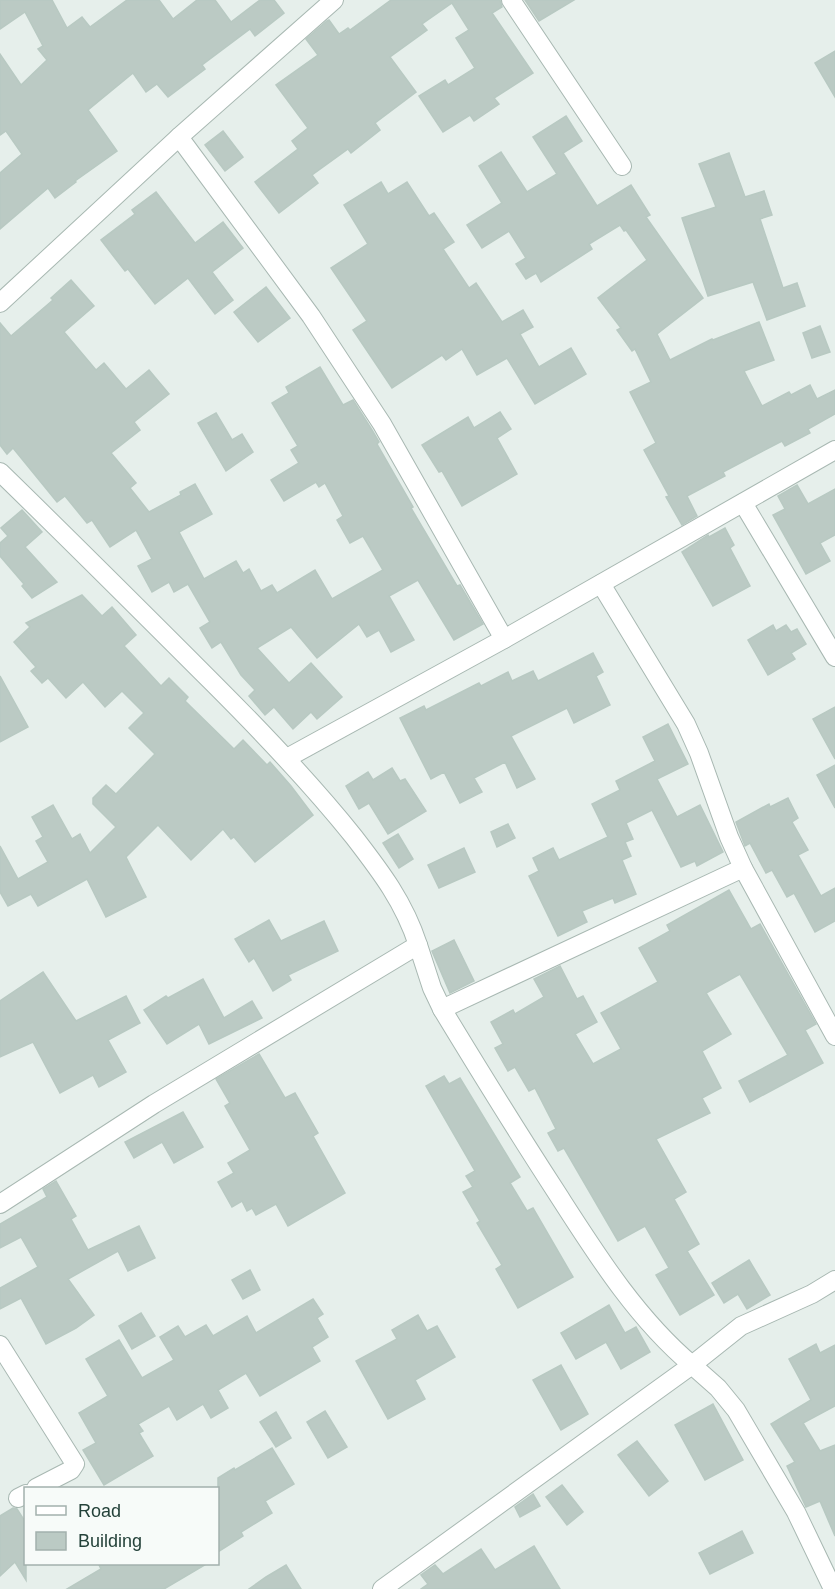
<svg xmlns="http://www.w3.org/2000/svg" width="835" height="1589" font-family="Helvetica,sans-serif">
<rect width="100%" height="100%" fill="#e6efeb"/>
<g fill="#bbcac4" stroke="#b8c9c2" stroke-width="1.5">
<path d="M0,0H52L67,28L82,17L90,27L127,0H159L173,19L197,0H215L231,22L260,0H274L284,13L255,36L250,29L202,65L205,69L168,97L157,84L146,92L133,73L88,110L117,151L75,181L76,182L55,198L48,188L0,229V173L22,154L6,131L0,135V54L21,85L47,60L38,49L43,46L25,12L0,29Z"/>
<path d="M391,0H500L502,7L492,13L533,73L494,98L499,104L474,121L470,115L443,132L419,96L445,80L448,85L475,68L456,38L469,30L452,3L422,24L427,30L390,57L416,92L375,123L380,130L351,153L348,149L312,175L318,183L279,213L255,182L298,149L292,141L308,128L276,85L318,55L306,39L327,21L329,20L339,34L348,28L350,30Z"/>
<path d="M525,0H574L539,21Z"/>
<path d="M835,51V97L815,63Z"/>
<path d="M566,116L582,141L563,153L597,206L631,185L650,215L646,217L703,298L657,334L670,360L712,339L713,340L759,322L774,360L744,371L762,406L789,392L791,395L810,385L817,399L835,390V414L808,429L810,433L785,446L782,441L723,472L725,476L687,496L697,516L682,525L666,497L669,496L644,450L656,443L630,392L651,382L635,349L632,351L617,330L621,328L598,298L647,260L626,230L624,231L620,225L589,244L592,249L541,282L536,273L526,279L516,264L526,258L509,231L482,248L467,225L502,203L479,166L501,152L527,192L557,174L533,137Z"/>
<path d="M223,131L243,157L225,171L205,145Z"/>
<path d="M729,153L745,197L764,191L772,215L760,219L783,288L797,283L805,306L767,320L753,282L708,296L682,218L716,207L699,164Z"/>
<path d="M381,182L388,194L407,182L429,216L434,213L454,242L443,249L469,288L476,283L502,322L523,310L533,327L520,334L539,367L571,348L586,374L535,404L507,358L477,375L462,349L446,360L442,355L392,388L353,330L367,321L331,268L368,244L344,205Z"/>
<path d="M156,192L195,243L223,222L243,248L212,272L233,300L215,314L188,278L155,304L128,269L125,271L101,240L135,214L132,210Z"/>
<path d="M71,280L94,306L64,332L96,370L104,363L126,389L149,370L169,394L134,422L140,430L111,453L136,483L130,488L149,512L181,495L180,492L195,484L212,514L179,532L204,579L236,561L243,573L249,569L261,591L272,585L277,593L315,570L332,599L383,570L363,536L350,543L337,520L343,516L325,483L319,487L316,482L284,501L271,480L299,463L291,450L298,446L272,403L289,393L286,387L320,367L343,405L353,400L372,430L379,442L377,444L413,507L411,508L457,586L460,585L483,624L454,640L418,580L389,596L414,640L391,652L379,630L367,637L359,624L317,658L291,627L257,648L289,683L311,663L342,697L317,719L311,712L293,729L274,707L265,715L249,696L255,690L241,675L221,642L212,648L200,628L210,622L188,584L174,592L169,582L152,592L138,566L152,559L136,530L110,547L92,520L87,523L65,496L57,502L13,448L7,454L0,445V323L11,336L53,300L51,298Z"/>
<path d="M266,287L290,318L258,342L234,312Z"/>
<path d="M820,326L830,352L812,358L803,333Z"/>
<path d="M500,412L511,429L497,438L517,474L462,506L442,471L439,472L422,445L468,417L474,428Z"/>
<path d="M216,413L232,440L242,434L253,452L226,471L198,423Z"/>
<path d="M797,485L808,504L835,489V535L820,543L830,561L806,574L773,515L785,509L778,496Z"/>
<path d="M22,510L42,532L25,547L57,582L32,598L22,586L24,584L0,556V543L8,536L1,528Z"/>
<path d="M725,528L734,545L730,548L750,586L713,606L682,552L708,535L709,537Z"/>
<path d="M82,595L102,616L112,607L136,635L124,646L161,686L169,678L188,697L185,701L234,749L243,740L267,765L270,762L291,786L313,815L255,862L234,837L231,839L223,829L191,860L158,825L126,857L146,897L106,917L87,879L38,906L31,894L8,906L0,892V846L18,879L48,862L36,841L43,837L32,817L53,805L72,839L80,834L90,853L116,827L93,804V798L106,785L116,794L155,754L129,728L144,713L122,691L105,707L83,682L66,698L48,678L42,683L31,671L36,667L14,642L30,627L26,623Z"/>
<path d="M773,625L776,631L786,625L791,632L797,629L806,644L791,653L795,659L768,675L748,640Z"/>
<path d="M593,653L603,672L596,676L610,705L574,723L567,708L511,736L535,779L517,788L505,762L474,778L482,792L460,803L444,772L431,779L400,718L424,706L426,710L479,683L481,686L508,672L512,681L533,671L538,681Z"/>
<path d="M0,676L28,727L0,742Z"/>
<path d="M835,707V759L813,719Z"/>
<path d="M668,724L688,764L657,779L677,817L700,805L723,852L697,866L695,861L681,867L652,810L626,823L633,839L625,842L631,856L622,860L636,894L615,903L613,898L582,911L587,922L558,936L529,876L539,871L533,858L553,848L559,860L608,837L592,804L620,790L616,781L655,761L643,737Z"/>
<path d="M835,765V808L817,775Z"/>
<path d="M392,768L400,781L405,779L426,811L388,834L369,803L359,809L346,786L368,772L373,780Z"/>
<path d="M788,798L798,818L792,822L808,850L798,855L821,896L835,888V921L815,932L794,893L787,897L772,870L766,873L750,843L745,846L736,822L769,804L770,807Z"/>
<path d="M508,824L515,838L497,847L491,832Z"/>
<path d="M398,834L413,859L399,868L383,843Z"/>
<path d="M464,848L475,872L439,888L428,865Z"/>
<path d="M729,890L751,929L760,924L816,1024L805,1030L823,1063L750,1102L739,1081L788,1055L740,974L706,993L731,1034L702,1051L721,1088L702,1098L710,1113L656,1139L686,1192L674,1199L699,1244L687,1251L714,1295L680,1315L656,1275L669,1268L645,1226L618,1241L564,1148L558,1151L548,1133L556,1129L535,1088L529,1091L515,1067L508,1071L495,1048L503,1044L491,1022L513,1010L515,1014L544,997L534,979L560,966L577,999L583,996L597,1022L575,1034L593,1064L621,1049L601,1013L658,982L639,948L670,931L667,925Z"/>
<path d="M269,920L281,941L324,921L338,951L288,975L291,980L273,991L254,958L249,962L235,939Z"/>
<path d="M454,940L474,981L450,993L432,951Z"/>
<path d="M43,972L76,1021L126,996L140,1023L108,1040L126,1072L99,1087L93,1075L60,1093L33,1042L0,1057V1001Z"/>
<path d="M203,979L224,1018L252,1001L262,1018L209,1044L199,1024L167,1044L144,1010L166,996L168,998Z"/>
<path d="M259,1054L285,1098L295,1093L318,1133L313,1136L345,1193L288,1226L276,1204L256,1215L252,1208L247,1211L242,1201L232,1207L218,1182L234,1173L228,1163L250,1150L225,1106L230,1103L216,1079Z"/>
<path d="M444,1076L449,1084L460,1078L520,1177L510,1183L527,1211L533,1208L573,1277L518,1308L496,1269L502,1265L477,1223L480,1221L463,1192L473,1187L466,1176L475,1171L426,1086Z"/>
<path d="M183,1112L203,1147L174,1163L162,1142L134,1158L125,1142Z"/>
<path d="M56,1181L76,1216L71,1219L88,1250L139,1226L155,1258L128,1271L118,1251L68,1279L94,1315L76,1328L46,1344L21,1298L0,1309V1288L38,1267L21,1237L0,1248V1224L47,1197L43,1189Z"/>
<path d="M749,1260L770,1295L747,1309L738,1294L724,1303L712,1283Z"/>
<path d="M250,1270L260,1290L243,1299L232,1280Z"/>
<path d="M313,1299L323,1314L317,1318L328,1337L312,1347L320,1361L260,1396L246,1373L218,1390L228,1408L211,1418L203,1404L177,1420L169,1406L138,1424L143,1431L139,1433L153,1456L104,1485L83,1450L96,1443L79,1413L108,1396L86,1359L119,1340L142,1378L174,1360L160,1337L178,1326L185,1337L206,1325L213,1336L247,1316L256,1333Z"/>
<path d="M609,1305L625,1333L636,1327L650,1352L621,1369L606,1342L576,1359L561,1333Z"/>
<path d="M141,1313L155,1336L132,1349L119,1326Z"/>
<path d="M418,1315L427,1331L437,1326L455,1357L415,1380L425,1399L388,1419L356,1361L397,1339L392,1330Z"/>
<path d="M816,1344L820,1353L835,1345V1406L803,1423L820,1451L835,1445V1536L820,1501L806,1507L787,1466L795,1462L771,1424L811,1400L789,1359Z"/>
<path d="M561,1365L588,1414L561,1430L533,1380Z"/>
<path d="M713,1404L743,1460L705,1480L675,1425Z"/>
<path d="M325,1411L347,1447L328,1458L307,1422Z"/>
<path d="M276,1412L291,1438L276,1447L260,1422Z"/>
<path d="M637,1441L668,1481L649,1496L618,1455Z"/>
<path d="M272,1448L294,1484L265,1501L272,1513L241,1532L243,1536L218,1552V1478L234,1468L235,1470Z"/>
<path d="M562,1485L583,1512L567,1525L546,1497Z"/>
<path d="M533,1494L540,1506L520,1517L515,1507Z"/>
<path d="M13,1508L17,1509L26,1523V1580L15,1562L0,1576V1516Z"/>
<path d="M742,1531L753,1553L710,1574L699,1553Z"/>
<path d="M534,1546L560,1589H421L428,1584L421,1575L435,1565L443,1574L481,1549L495,1570Z"/>
<path d="M98,1563H208L164,1589H67L101,1569Z"/>
<path d="M286,1565L301,1589H249L266,1577Z"/>
</g>
<g fill="none" stroke-linecap="round" stroke-linejoin="round">
<g stroke="#a8b8b2" stroke-width="20">
<g id="minor">
<path d="M511,0L622,166"/>
<path d="M179,137L311,316L382,424L504,639"/>
<path d="M0,303L179,137L334,0"/>
<path d="M0,472C71,541 142,612 213,683C262,732 310,782 354,837C381,872 404,902 418,945L154,1104L0,1204"/>
<path d="M743,503L835,657"/>
<path d="M601,584L686,724L699,753L729,837L743,868L835,1036"/>
<path d="M287,758L504,639L835,450"/>
<path d="M418,945L432,988L442,1009C479,1070 516,1130 555,1190C595,1252 635,1317 692,1365L741,1326L812,1294L835,1280"/>
<path d="M442,1009L743,868"/>
<path d="M0,1345L75,1464L71,1470L36,1488"/>
<path d="M18,1498L26,1494"/>
<path d="M382,1589L692,1365L718,1388L736,1410L796,1512L833,1589"/>
</g>
</g>
<use href="#minor" stroke="#fff" stroke-width="18"/>
</g>
<rect x="24" y="1487" width="195" height="78" fill="#f7fbf9" stroke="#a3b1ad" stroke-width="1.5"/>
<rect x="36" y="1506" width="30" height="9" fill="#ffffff" stroke="#a3b1ad" stroke-width="1.5"/>
<text x="78" y="1517" font-size="18" fill="#24423a">Road</text>
<rect x="36" y="1532" width="30" height="18" fill="#bbcac4" stroke="#a3b1ad" stroke-width="1.5"/>
<text x="78" y="1547" font-size="18" fill="#24423a">Building</text>
</svg>
